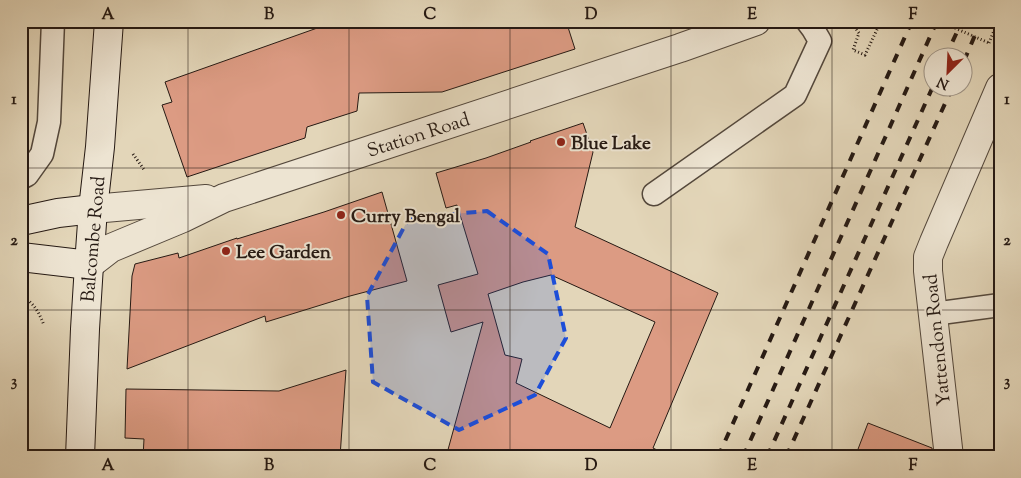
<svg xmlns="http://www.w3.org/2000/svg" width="1021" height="478" font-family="'Sorts Mill Goudy',serif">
<rect width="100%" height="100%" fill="#e3d6b9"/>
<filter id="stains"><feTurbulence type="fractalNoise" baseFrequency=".004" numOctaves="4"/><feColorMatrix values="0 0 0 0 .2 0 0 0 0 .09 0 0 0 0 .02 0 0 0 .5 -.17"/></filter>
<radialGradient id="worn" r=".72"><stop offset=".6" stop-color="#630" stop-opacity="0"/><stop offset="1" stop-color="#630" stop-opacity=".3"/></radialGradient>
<g fill="#dc9b83" stroke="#251913" fill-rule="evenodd">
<path d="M337,21H566L575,49L442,92L359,93L357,111L307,127L305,138L187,177L162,105L172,102L165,82Z"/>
<path d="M583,123L593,152L575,227L718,293L653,448L671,457H446L483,322L451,332L438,285L478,274L457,205L446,208L436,173L486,158L531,142L530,141ZM551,275L655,322L610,428L516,383L522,359L505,355L488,294L523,282Z"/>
<path d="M382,192L407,281L350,296L266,322L265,316L127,369L132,276L135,264L178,253L179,258L237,238V239L324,212Z"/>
<path d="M346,370L340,457H143L144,439L125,438L126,389L279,391Z"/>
<path d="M868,423L932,448L933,457H855Z"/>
</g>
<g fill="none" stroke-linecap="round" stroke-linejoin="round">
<g stroke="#54483c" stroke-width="25">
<g id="lane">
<path d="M21,178L27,175L42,154L49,122L53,21"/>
<path d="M654,194L795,95L820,41L813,29L807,21"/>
<path d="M933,314L1000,305"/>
</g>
</g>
<g stroke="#54483c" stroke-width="30">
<g id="street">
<path d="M93,209L206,199"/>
<path d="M89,265L111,248L183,218L224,198L680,48L756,21"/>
<path d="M949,457L928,271V257L934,242L1000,88"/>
</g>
</g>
<g stroke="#251913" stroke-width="30">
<g id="secondary">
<path d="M21,221L58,213L93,209"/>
<path d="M21,257L89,265"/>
<path d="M80,457L85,329L89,265L93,209L100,147L109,21"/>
</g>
</g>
<g stroke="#251913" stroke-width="3" stroke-dasharray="1 2.5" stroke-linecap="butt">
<path d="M850,21L859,33L853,50L865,55L881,21"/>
<path d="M989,43L998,21"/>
<path d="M133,154L145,171"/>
<path d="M21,296C34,302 39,313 44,325"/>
</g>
<use href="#lane" stroke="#ede4d2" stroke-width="22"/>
<use href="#street" stroke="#ede4d2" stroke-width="28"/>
<use href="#secondary" stroke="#ede4d2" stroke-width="28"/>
<g stroke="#251913" stroke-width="4" stroke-dasharray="9 9" stroke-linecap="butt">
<path d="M945,58L962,21"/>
<path d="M964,61L981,21"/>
<path d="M718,457L912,21"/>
<path d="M743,457L937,21"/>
<path d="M767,457L934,84"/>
<path d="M786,457L952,88"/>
</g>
<path stroke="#251913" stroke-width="3" stroke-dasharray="1 2.5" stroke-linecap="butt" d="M939,21L989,43"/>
</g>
<path fill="#1d4ed8" fill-opacity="0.2" stroke="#1d4ed8" stroke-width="4" stroke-dasharray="10 6" stroke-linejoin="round" d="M487,211L548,254L566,338L535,395L459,430L373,382L367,296L409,218Z"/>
<path fill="none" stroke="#251913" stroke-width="1" stroke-opacity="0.55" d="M188,21V457M349,21V457M510,21V457M671,21V457M832,21V457M21,168H1000M21,310H1000"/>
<g fill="#8f2418" stroke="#ede4d2" stroke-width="2">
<circle cx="561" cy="142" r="5"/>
<circle cx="341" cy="215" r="5"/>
<circle cx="226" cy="251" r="5"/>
</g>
<g text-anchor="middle" stroke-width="4" stroke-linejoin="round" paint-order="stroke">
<g font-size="19" fill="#251913" stroke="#ede4d2">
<text transform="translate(418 134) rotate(-18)" y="7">Station Road</text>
<text transform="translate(92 239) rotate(-85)" y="7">Balcombe Road</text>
<text transform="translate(936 340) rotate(-96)" y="7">Yattendon Road</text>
</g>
<g font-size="19" font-weight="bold" fill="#251913" stroke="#ede4d2" text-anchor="start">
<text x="571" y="149">Blue Lake</text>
<text x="351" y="222">Curry Bengal</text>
<text x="236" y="258">Lee Garden</text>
</g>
</g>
<rect width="1021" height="478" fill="none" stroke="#e3d6b9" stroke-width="55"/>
<g transform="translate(948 72) rotate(204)"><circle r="24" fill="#ede4d2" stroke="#9d9386"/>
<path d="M0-4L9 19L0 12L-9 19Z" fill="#8f2418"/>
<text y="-8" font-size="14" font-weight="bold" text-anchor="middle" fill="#251913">N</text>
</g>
<rect x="28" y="28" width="966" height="422" fill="none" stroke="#251913" stroke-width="2"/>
<g font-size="16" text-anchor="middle" font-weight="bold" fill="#251913">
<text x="108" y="19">A</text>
<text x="269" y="19">B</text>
<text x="430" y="19">C</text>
<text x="591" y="19">D</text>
<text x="752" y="19">E</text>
<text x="913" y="19">F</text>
<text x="14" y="104">1</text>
<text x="1007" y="104">1</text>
<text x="14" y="245">2</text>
<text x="1007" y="245">2</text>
<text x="14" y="386">3</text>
<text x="1007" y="386">3</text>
<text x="108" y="470">A</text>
<text x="269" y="470">B</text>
<text x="430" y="470">C</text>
<text x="591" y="470">D</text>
<text x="752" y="470">E</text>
<text x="913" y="470">F</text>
</g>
<rect width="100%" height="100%" filter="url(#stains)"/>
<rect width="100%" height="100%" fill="url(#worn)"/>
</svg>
